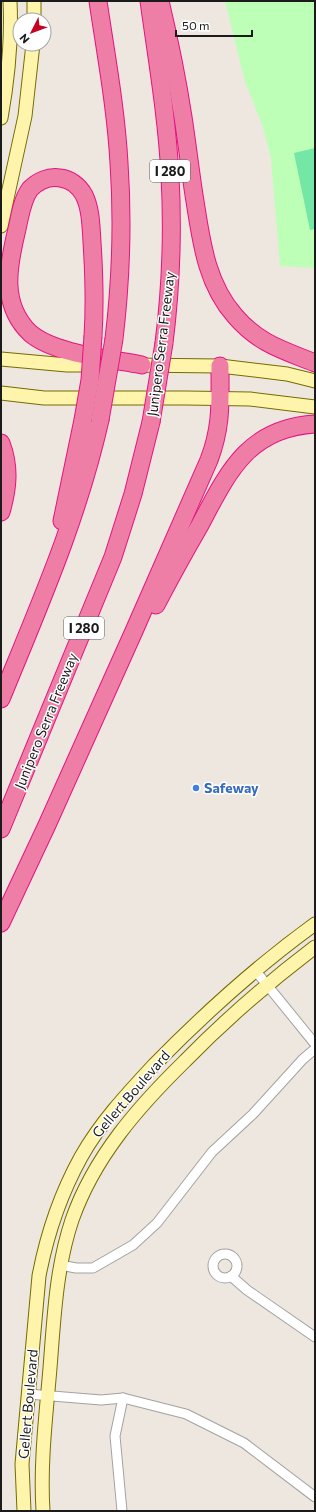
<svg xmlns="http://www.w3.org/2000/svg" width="316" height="1512" font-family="Commissioner,sans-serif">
<rect width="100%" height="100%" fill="#eee7df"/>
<path fill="#bdffb6" d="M225,1H315V268L280,266L271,158L262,124L245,82Z"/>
<path fill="#74e6a6" d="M315,148V229L310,230L294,153Z"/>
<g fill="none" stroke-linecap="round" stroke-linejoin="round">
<g stroke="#a2a2a2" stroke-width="11">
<g id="minor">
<path d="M255,970L315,1044"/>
<circle cx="225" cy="1266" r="12"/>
<path d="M60,1265L76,1268H93L133,1245L157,1223L212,1152L253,1114L303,1059L315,1049"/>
<path d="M231,1276L247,1290L315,1337"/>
<path d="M28,1394L101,1400L123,1398L186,1414L244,1443L315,1497"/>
<path d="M122,1511L115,1436L123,1398"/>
</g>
</g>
<g stroke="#746c00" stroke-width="15">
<g id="secondary">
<path d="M34,20V1"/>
<path d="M1,118C8,79 12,41 10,1"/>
<path d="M1,226L25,116L33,44"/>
<path d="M1,359L67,365H99"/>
<path d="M132,365L220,366L287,374L315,381"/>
<path d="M1,393L44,398H186L250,399L315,407"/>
<path d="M24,1511L22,1464L39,1276C47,1234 60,1195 81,1157C100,1123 127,1094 154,1065C204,1014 257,966 315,924"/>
<path d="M43,1511C40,1463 46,1416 50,1368C54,1318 56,1268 72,1220C94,1157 138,1107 185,1061C225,1020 269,982 315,947"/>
</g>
</g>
<g stroke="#e61281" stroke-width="19">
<g id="motorway">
<path d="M98,1C106,55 116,109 119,163C123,222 121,280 114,339"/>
<path d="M149,1C157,59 167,117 170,176C173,231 171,287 164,343"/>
<path d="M160,1C169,39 177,78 183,117C187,143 190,169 194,195C201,238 205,282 235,316C259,344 283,350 315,363"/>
<path d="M93,336C95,305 94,273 92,242C91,227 91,209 84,195C79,186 70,179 60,178C49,176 38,181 30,189C22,200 20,216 17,229C8,266 0,304 30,333C54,354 111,359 142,365"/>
<path d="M1,443C10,467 8,488 1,512"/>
<path d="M62,521L83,420"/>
<path d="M156,605C170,578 185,551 200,525C228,472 248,428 315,424"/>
<path d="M1,699C39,606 78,518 100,420"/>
<path d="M1,829L113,557L133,494L151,422"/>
<path d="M1,923L47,825L134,631L209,460C222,426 220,402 220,366"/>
</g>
</g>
<use href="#minor" stroke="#fff" stroke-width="9"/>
<use href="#secondary" stroke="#fff4ac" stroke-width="13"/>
<use href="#motorway" stroke="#ef7ea7" stroke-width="17"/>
<g stroke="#e61281" stroke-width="19" stroke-linecap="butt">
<g id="motorway-bridge">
<path d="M83,420L90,380L93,336"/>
<path d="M100,420L114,339"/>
<path d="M151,422L164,343"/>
</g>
</g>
<use href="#motorway-bridge" stroke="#ef7ea7" stroke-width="17"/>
</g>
<circle fill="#3f7fe0" stroke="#fff" stroke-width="1.5" cx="196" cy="788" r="4"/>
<g text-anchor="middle" stroke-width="3" stroke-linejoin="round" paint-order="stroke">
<g fill="#fff" stroke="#5f5f5f" stroke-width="1">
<rect x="150" y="160" width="40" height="22" rx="3"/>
<rect x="64" y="617" width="40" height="22" rx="3"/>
</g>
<g font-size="13" font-weight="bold" fill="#1b1b1b">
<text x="170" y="176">I 280</text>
<text x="84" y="633">I 280</text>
</g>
<g font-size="14" fill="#1b1b1b" stroke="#fff">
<text transform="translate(161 344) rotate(-83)" y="5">Junipero Serra Freeway</text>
<text transform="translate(46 721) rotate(-68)" y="5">Junipero Serra Freeway</text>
<text transform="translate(131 1094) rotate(-49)" y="5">Gellert Boulevard</text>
<text transform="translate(28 1404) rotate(-85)" y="5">Gellert Boulevard</text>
</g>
<g font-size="14" font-weight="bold" fill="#366cbe" stroke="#fff" text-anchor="start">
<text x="204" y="793">Safeway</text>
</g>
</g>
<rect width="316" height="1512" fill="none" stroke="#1b1b1b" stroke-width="4"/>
<g transform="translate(32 32) rotate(228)"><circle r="19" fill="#ffffff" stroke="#a4a4a4"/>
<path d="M0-3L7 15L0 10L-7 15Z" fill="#c60023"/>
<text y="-6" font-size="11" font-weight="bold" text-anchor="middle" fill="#1b1b1b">N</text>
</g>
<path d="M176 30v6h76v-6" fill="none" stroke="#1b1b1b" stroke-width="2"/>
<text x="182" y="30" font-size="12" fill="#1b1b1b" stroke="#ffffff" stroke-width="3" paint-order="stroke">50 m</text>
</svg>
